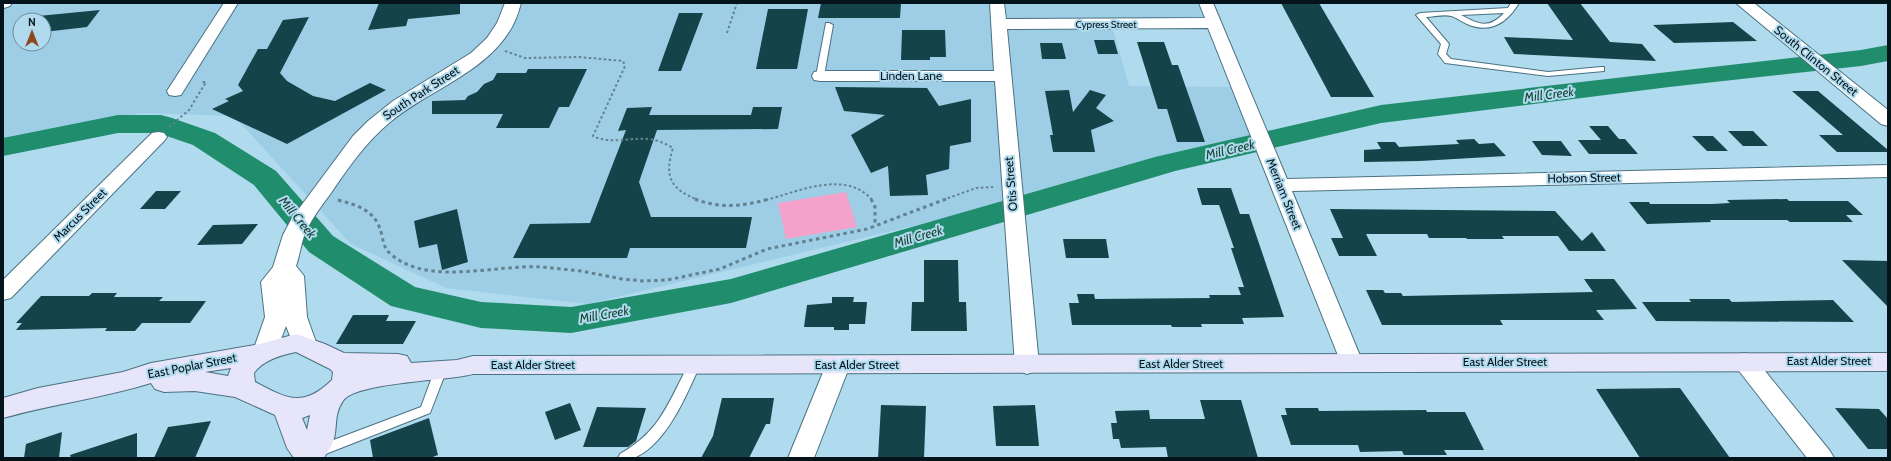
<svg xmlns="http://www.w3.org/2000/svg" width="1891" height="461" font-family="Cabin,sans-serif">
<rect width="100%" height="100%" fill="#b0daed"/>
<path fill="#9dcee6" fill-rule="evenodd" d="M3,3H1199L1207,29H1113L1129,86L1230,87L1254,144L588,304L446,288L351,244L234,116L141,113L3,140ZM20,20H44V44H20Z"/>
<path fill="#f3a3cb" d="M846,192L857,227L786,239L778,203Z"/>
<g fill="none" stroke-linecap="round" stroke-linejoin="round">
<path fill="#208d6d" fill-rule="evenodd" d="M1888,45V61L1861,66L1669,87L1381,123L1175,171L731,303L571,333L481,328L391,306L309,252L254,185L193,145L158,133H118L3,156V138L118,115H161L172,118L215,133L276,171L333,236L415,287L481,302L571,307L731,279L1155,157L1381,105L1861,50Z"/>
</g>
<g fill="#14444a">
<path d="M379,3H460V14L408,19L406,26L368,30Z"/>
<path d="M821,3H901L900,18H818Z"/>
<path d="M1281,3H1319L1374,97H1331Z"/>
<path d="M1547,3H1580L1610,42L1642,44L1656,61L1514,54L1504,37L1573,40Z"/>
<path d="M768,9H808L797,69H756Z"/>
<path d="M100,10L87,27L44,32V20H26L28,17Z"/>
<path d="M679,13H703L681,71H658Z"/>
<path d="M309,17L280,73L287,81L313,96L335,101L370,83L386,90L287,144L212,109L229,101L225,99L243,91L238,85L258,49H267L283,20Z"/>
<path d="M1733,22L1757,41L1674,43L1653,25Z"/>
<path d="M902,30H945L946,57H930V60H901Z"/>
<path d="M1094,40H1114L1118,54H1098Z"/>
<path d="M1137,42H1164L1172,65H1178L1205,142H1177L1167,109H1158Z"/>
<path d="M1040,43H1062L1066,59H1042Z"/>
<path d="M528,69H587L569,107H559L549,128H496L503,114H432V101L465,100L468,96L477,92L484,84L493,80L497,73H526Z"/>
<path d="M835,87L927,88L939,106L971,99V142L950,146L949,169L926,175L928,195L890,196L888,166L871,173L851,135L885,115L844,111Z"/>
<path d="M1069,90L1073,112L1090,90L1106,95L1096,108L1114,121L1091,130L1095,152H1053L1050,135H1053L1045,91Z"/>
<path d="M1792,91H1818L1888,150V152H1837L1819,135H1843Z"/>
<path d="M652,107L649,115H751L753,107H782L778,129L657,130L639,182L651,217H752L746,248H630L627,258H513L530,224L590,223L626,130L618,131L627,108Z"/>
<path d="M1589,126H1608L1619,139H1625L1638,154H1589L1578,140H1601Z"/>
<path d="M1728,131H1753L1768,146H1743Z"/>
<path d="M1692,136H1713L1728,151H1707Z"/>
<path d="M1474,139L1479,144L1494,143L1506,156L1420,161L1364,162V150L1381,149L1377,142H1395L1399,147L1459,144L1456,140Z"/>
<path d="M1532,141H1561L1572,156L1542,155Z"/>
<path d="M1197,188H1231L1240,214H1249L1284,317L1242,318L1244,324H1201L1202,327H1172L1171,325H1072L1069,303H1079L1077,294H1094L1095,299L1210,298L1209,295H1241L1238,287H1244L1231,248H1234L1219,205H1202Z"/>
<path d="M156,191H181L165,209H140Z"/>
<path d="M1787,199L1789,201H1848L1863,215H1846L1853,222H1790L1787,220H1710L1711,222L1647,224L1629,202H1649L1650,204H1712L1730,203L1727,200Z"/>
<path d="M457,209L468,262L442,270L437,244L419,248L414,221Z"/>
<path d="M1330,209L1555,211L1582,241L1592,232L1606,251H1569L1558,236H1502L1504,239H1467L1466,238H1429L1427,234H1366L1377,256H1339L1331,238H1343Z"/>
<path d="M258,224L242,244L197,245L213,225Z"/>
<path d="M1063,239H1106L1109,258H1066Z"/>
<path d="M924,260H958L959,302H966L967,331H911L912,302H924Z"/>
<path d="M1842,260L1888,261V307Z"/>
<path d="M1584,279H1614L1637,309L1596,310L1604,320H1500L1503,325H1382L1366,290H1383L1385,293H1401L1403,296L1593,292Z"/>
<path d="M92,293H117L114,297H163L159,301H206L190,323H142L135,331H105L107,328L16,330L22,323H16L41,296H89Z"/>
<path d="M832,297H854L853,302H867L865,324H849V330H834V327H804L807,305L832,303Z"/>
<path d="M1689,299H1729L1732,302L1833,300L1854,322L1656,321L1642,302H1691Z"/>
<path d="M353,315H389L386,321H416L403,344H336Z"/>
<path d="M1680,388L1730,458H1640L1596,389Z"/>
<path d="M722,398H774L770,424H766L749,458H701L713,436Z"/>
<path d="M1200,400H1241L1258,458H1168L1166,447L1121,448L1119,439H1113L1111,423H1117L1115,411L1149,410L1150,419H1205Z"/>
<path d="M570,403L581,430L555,440L545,412Z"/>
<path d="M881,405L926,406L924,458H878Z"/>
<path d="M1035,405L1039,446H996L993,406Z"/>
<path d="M597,407L646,408L636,441L628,447H583Z"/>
<path d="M1285,408H1318L1319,411L1426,410L1427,412H1465L1484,450H1444L1447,455H1404L1402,451L1360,452L1358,445H1291L1281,415H1287Z"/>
<path d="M1835,408L1879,409L1888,419V449H1868Z"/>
<path d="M429,418L438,455L430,458H373L370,440Z"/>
<path d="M211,421L195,458H154L168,427Z"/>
<path d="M62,432L59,458H24L26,444Z"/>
<path d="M137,433V458H71L70,455Z"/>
</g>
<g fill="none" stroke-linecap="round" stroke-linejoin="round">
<g stroke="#4b7183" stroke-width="2">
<g id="service">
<path d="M1511,3H1519C1507,23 1490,34 1467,24C1462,22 1456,17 1451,16C1444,14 1433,17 1426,17L1449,44L1446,54L1451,59L1548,72L1601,67H1604V71L1548,76L1445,63L1438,54L1441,44L1416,15L1420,13L1508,8ZM1504,13C1489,29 1479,25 1461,15Z"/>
<path d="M826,23H829L833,25L824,76L820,78L816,76Z"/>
<path d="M694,361L698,362L700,365C687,394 667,443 636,457C631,459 623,458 618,458L620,454C662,430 668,402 690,362Z"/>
<path d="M441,365L445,366L447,369L430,413L323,455L319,456L315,455L313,451L315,447L421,407L435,369L437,366Z"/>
</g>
</g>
<g stroke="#4b7183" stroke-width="2">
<g id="minor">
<path d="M224,3H238L181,95L175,96L169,95L167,91Z"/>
<path d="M990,3H1004L1006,19L1205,18L1199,3H1213L1287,179L1888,165V177L1292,191L1363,363L1360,369L1352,371L1344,369L1341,363L1208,28L1007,29L1039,365L1035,371L1027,374L1019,371L1015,365L995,81H820L814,80L812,76L814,72L820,71H994Z"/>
<path d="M158,132L164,133L167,137L164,141L11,298L3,300V280L152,133Z"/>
<path d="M1744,353L1752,355L1830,451L1834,458H1807L1736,367L1733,361L1736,355Z"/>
<path d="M838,356L846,359L850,365L814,458H788L826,365L830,359Z"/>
</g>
</g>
<g stroke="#4b7183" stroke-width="2">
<g id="tertiary">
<path d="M3,3H12L10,6L4,8Z"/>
<path d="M505,3H521C519,10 517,17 514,23C490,72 429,89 389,123C366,142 348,168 331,193C322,205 313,217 306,231C301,242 300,255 296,266L304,276L307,317L317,345L314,351L305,354L296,351L286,326L274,357L265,360L256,357L253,351L265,317L261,282L273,267L283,235L292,218L353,136L368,121L393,101L471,53L487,38L497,23Z"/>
<path d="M1736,3H1754L1888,110V126L1881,124Z"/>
</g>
</g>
<g stroke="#4b7183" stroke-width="2">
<path id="secondary" d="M296,334L325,344L344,353L398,354L407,356L411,363L457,360L473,356L1888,353V371L473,374C448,381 355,382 343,401C333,415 338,429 333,442C331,448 326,453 324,458H294L287,448L275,415L235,397L195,391L164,392L155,389L151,383C103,398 52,404 3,418V398L38,388L123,372L151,363L260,344ZM296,352L330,369L333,372L332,380C302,409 286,398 255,382L254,373C263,360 281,355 296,352ZM231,368L228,376L205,372ZM310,415L307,430L302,418Z"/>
</g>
<g stroke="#63818f" stroke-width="2" stroke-dasharray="2.5 2.5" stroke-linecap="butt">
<path d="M727,33L737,3"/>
<path d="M505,51L525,58L579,57L623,61L625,66L593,136C612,145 629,137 649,139C658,140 666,144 673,148C664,176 670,189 698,200"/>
<path d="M169,127L189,110L206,82H201"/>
<path d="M338,200H340"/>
<path d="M766,200C797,192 846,169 872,200"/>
<path d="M943,200L976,188L993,187"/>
</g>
<g stroke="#63818f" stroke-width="3" stroke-dasharray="3.5 3.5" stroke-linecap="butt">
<path d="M695,199C719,209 745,206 769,199"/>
<path d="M871,199L875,207V226"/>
<path d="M338,200C360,206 377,211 382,236C384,245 385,250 393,256C431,286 497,264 542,267L581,271L622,279L644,281L667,280L720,269L767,249L867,229L946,199"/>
</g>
<use href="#service" fill="#fff" fill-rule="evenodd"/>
<use href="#minor" fill="#fff" fill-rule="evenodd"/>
<use href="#tertiary" fill="#fff" fill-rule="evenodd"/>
<use href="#secondary" fill="#e7e5fa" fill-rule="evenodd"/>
</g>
<g text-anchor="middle" stroke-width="4" stroke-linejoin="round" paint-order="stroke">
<g font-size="10" fill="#05141b" stroke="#b0daed">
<text x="1106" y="28">Cypress Street</text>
</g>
<g font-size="12" fill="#05141b" stroke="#b0daed">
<text transform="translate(1816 61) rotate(39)" y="4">South Clinton Street</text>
<text x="911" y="80">Linden Lane</text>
<text transform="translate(421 93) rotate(-33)" y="4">South Park Street</text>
<text transform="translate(1584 178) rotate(-1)" y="4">Hobson Street</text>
<text transform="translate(1011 184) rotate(-95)" y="4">Otis Street</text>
<text transform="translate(1284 194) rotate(68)" y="4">Merriam Street</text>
<text transform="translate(80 215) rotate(-45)" y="4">Marcus Street</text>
<text x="1829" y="365">East Alder Street</text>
<text x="1505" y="366">East Alder Street</text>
<text x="1181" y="368">East Alder Street</text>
<text x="533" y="369">East Alder Street</text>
<text x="857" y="369">East Alder Street</text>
<text transform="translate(192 366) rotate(-11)" y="4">East Poplar Street</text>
</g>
<g font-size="13" font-style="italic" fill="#1a4536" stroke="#b0daed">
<text transform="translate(1549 94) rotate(-7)" y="5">Mill Creek</text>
<text transform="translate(1230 149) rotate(-13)" y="5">Mill Creek</text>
<text transform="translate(298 217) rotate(50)" y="5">Mill Creek</text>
<text transform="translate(918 236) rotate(-16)" y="5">Mill Creek</text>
<text transform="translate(604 314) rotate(-10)" y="5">Mill Creek</text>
</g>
</g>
<rect width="1891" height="461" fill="none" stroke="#05141b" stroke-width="8"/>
<g transform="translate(32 32)"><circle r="19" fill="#b0daed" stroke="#6c8b99"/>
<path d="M0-3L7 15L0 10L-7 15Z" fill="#904a22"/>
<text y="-6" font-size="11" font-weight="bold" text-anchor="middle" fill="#05141b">N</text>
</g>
</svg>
